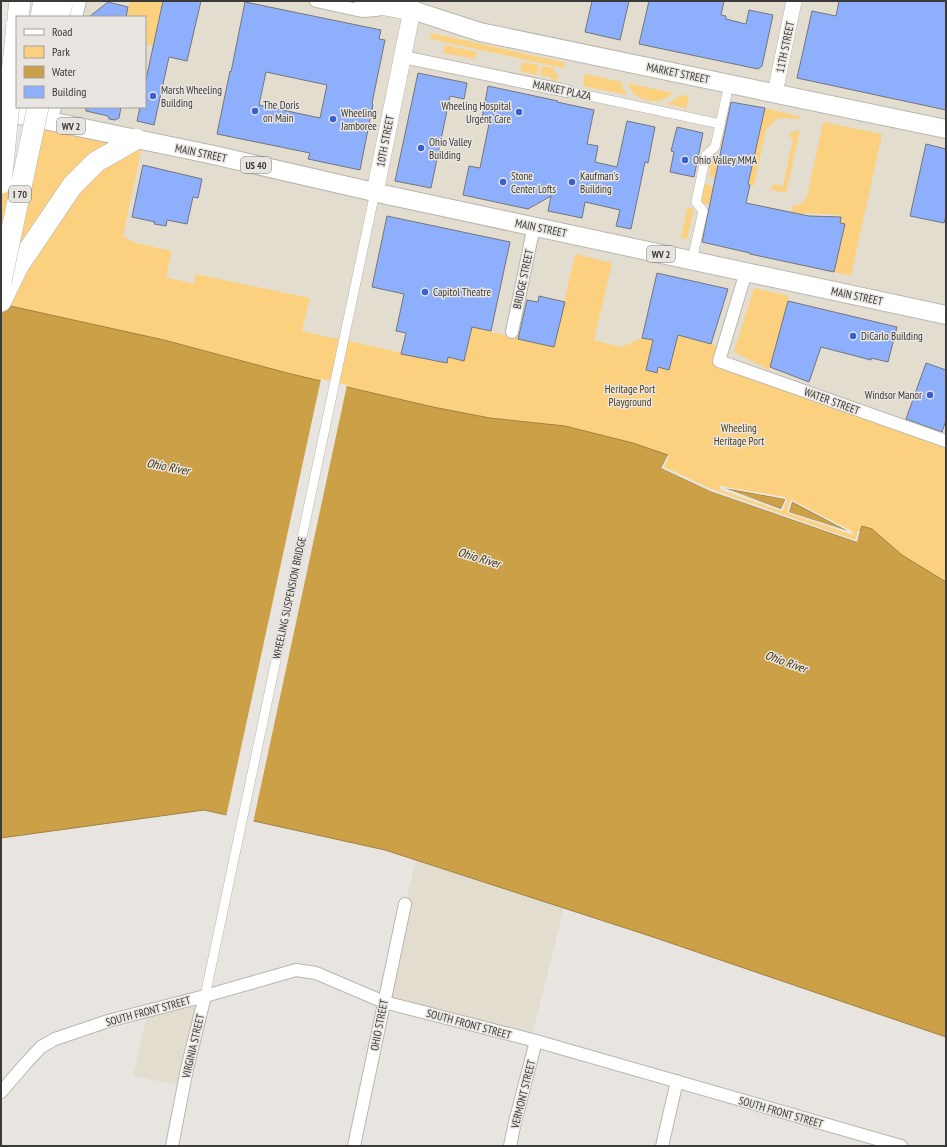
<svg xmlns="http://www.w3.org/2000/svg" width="947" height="1147" font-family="'PT Sans Narrow',sans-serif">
<rect width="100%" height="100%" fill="#e8e5e0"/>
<g fill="#e3ddd0">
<path d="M80,1H317L362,11L396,1H946V441L719,361L722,347L679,335L669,370L657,373L472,327L464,361L448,357L447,363L336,338H332L302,331L310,298L196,274L194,284L166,277L172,251L133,242L123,237L142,145L52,128L56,107H145V17H76Z"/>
<path d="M416,860L564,908L531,1040L384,1002L405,904Z"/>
<path d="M205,996L184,1086L133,1076L148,1011Z"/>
</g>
<g fill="#fbd180">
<path d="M130,1H163L153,46L145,44V17H126Z"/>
<path d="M431,33L563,62L565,66L564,68L430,39Z"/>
<path d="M445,45L477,52L475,59L443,53Z"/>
<path d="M522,62L539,65L537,75L520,71Z"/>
<path d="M542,66L554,68L553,73L558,74L556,83L551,82L552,78L540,75Z"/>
<path d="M585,74L621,82L622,86L627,95L583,86Z"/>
<path d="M628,83L673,93C659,107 635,103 628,83Z"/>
<path d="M681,95L689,96L686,108L667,104Z"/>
<path d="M765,108L801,117V119L778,118L766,129L754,186L748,184L756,146L723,140L721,148L717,147L719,136L724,137L726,128L759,135Z"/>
<path d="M36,119L143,141L123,236L133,242L172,251L166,277L194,284L196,274L310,298L302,331L332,338H336L446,363L448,357L464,361L472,327L554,347L575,254L612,263L594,340L621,347L642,338L653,340L646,370L656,373L658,367L669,370L678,335L722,347L719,360L946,441V582L902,555L872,529L857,542L710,491L661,468L667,455L633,443L565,426L490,418L433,407L291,374L164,340L1,304V186L20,191Z"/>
<path d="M823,122L882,134L851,276L834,272L845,224L840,223L841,215L804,213V215L791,212L792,206C799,205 804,203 807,196Z"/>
<path d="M794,131H800L786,193L771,190L773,184L783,186L793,139L790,137C789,133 792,132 794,131Z"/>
<path d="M708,156L719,158L715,178L709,177L711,169L706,168Z"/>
<path d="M703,183L713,186L709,205L701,203L703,192L701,191Z"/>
<path d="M687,208L694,209L687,239L681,238Z"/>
<path d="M754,288L789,296L769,370L734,352Z"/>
</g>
<g fill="#cba047" stroke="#a08142">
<path d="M1,304L164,340L291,374L433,407L490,418L565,426L633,443L668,455L661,468L710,491L856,542L862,526L872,529L902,555L946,582V1037L653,937L385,850L204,810L1,838Z"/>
<path d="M721,488L785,499L782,509Z"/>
<path d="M792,502L851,533L789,512Z"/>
</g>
<g fill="#e8e5e0" fill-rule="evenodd">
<path d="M321,379L347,385L253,823L226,817Z"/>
<path d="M668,455L669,456L664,467L711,489L855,540L858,531H860L857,542L710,491L661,468Z"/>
<path d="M720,486L785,497L787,500L783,510L781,511L721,490L720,488ZM725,488L785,499V500L781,509Z"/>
<path d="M792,500L852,531L853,534H850L788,513L787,511L790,501ZM792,502H793L848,531L789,512Z"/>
</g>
<g fill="#8eb0fc" stroke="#73757b" fill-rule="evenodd">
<path d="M163,1H201L187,61L169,57L154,125L137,121L140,107H145V84Z"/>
<path d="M592,1H629L620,40L585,32Z"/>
<path d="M649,1H724L721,15L726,16V19L746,24L749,10L773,15L762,66L758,69L639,44Z"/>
<path d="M839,1H946V110L797,78L812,11L836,16Z"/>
<path d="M108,2L128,7L126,17H89Z"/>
<path d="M245,2L381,30L379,39L385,40L372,103L373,104L360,170L308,159L310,153L217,134L230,71L231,72ZM266,72L327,85L320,118L259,105Z"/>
<path d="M418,73L467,83L464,99L450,96L431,188L395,181Z"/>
<path d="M488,86L558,101L557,102L594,110L587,144L598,146L595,162L617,167L627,121L655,127L648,163L645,162L631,229L616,226L620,210L585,202L582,218L548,211L551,196L528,209L463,195L469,166L480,168L489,124L481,123Z"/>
<path d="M731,102L765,108L748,184L750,185L746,203L809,216L841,217L840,223L845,224L834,272L750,254V253L702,242Z"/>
<path d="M86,107H121L119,118L115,120L109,119L108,116L86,111Z"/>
<path d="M677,127L703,133L694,177L670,172L674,152L671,151Z"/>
<path d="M926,144L946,149V216L944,223L910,216Z"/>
<path d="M143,165L202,179L198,198L193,197L187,224L167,220L166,226L154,224L155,222L132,217Z"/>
<path d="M387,216L510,242L491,331L472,327L464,361L448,357L447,363L401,354L406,333L396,331L404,294L372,287Z"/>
<path d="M657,273L728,289L711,344L678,335L669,370L658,367L657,373L646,370L653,340L642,338Z"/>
<path d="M539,296L565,302L554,347L518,339L527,300L538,302Z"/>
<path d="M788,301L897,327L888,362L871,358V360L821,347L809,382L770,367Z"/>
<path d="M926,363L946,370V420L942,432L906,419Z"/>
</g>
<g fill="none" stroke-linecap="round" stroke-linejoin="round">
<g stroke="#b9b6b0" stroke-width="10">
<g id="pedestrian">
<path d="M567,91L720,124"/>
<path d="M692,260L703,211L696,202L706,155L715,147L729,84"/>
<path d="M205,996L375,192"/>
</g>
</g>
<g stroke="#b9b6b0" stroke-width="14">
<g id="minor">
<path d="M316,1L362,11L377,10"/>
<path d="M76,17L80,1"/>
<path d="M403,57L567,91"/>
<path d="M51,122L55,107"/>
<path d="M746,272L719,361L946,441"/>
<path d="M512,332L534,226"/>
<path d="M1,1092L26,1063L41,1047L55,1039L108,1021L205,996L296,970L316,973L384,1002L536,1041L901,1146"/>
<path d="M172,1146L187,1069L205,996"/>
<path d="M354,1146L405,904"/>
<path d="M510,1146L515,1122L536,1041"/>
<path d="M662,1146L677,1081"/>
</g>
</g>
<g stroke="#b9b6b0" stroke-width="16">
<path id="tertiary" d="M775,93L794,1"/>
</g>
<g stroke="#b9b6b0" stroke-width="18">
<path id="secondary" d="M375,192L412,10"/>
</g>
<g stroke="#b9b6b0" stroke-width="20">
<g id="primary">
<path d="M400,3L412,10L480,32L946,129"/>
<path d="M1,111L209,154L387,195L946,315"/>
</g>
</g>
<g stroke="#b9b6b0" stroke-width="22">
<g id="motorway">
<path d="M365,1L412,10"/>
<path d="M18,17L20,1"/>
<path d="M41,17L44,1"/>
<path d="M58,17L63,1"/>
<path d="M1,301L18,266L72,186L96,162L136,139"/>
</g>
</g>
<use href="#pedestrian" stroke="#fff" stroke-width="9"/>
<use href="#minor" stroke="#fff" stroke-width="12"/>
<use href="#tertiary" stroke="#fff" stroke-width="15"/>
<use href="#secondary" stroke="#fff" stroke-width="17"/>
<use href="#primary" stroke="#fff" stroke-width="18"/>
<use href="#motorway" stroke="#fff" stroke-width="21"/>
<g stroke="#b9b6b0" stroke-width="22" stroke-linecap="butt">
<g id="motorway-bridge">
<path d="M1,183L17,25"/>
<path d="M1,281L38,107"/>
</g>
</g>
<use href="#motorway-bridge" stroke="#fff" stroke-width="21"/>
</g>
<g fill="#3960d1" stroke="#e8e5e0" stroke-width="1.5">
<circle cx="153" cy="96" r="4"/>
<circle cx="255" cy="111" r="4"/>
<circle cx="519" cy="112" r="4"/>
<circle cx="333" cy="119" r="4"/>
<circle cx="421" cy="148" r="4"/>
<circle cx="685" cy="160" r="4"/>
<circle cx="503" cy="182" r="4"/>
<circle cx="572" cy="182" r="4"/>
<circle cx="425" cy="292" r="4"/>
<circle cx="853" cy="336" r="4"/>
<circle cx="930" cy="395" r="4"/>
</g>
<g text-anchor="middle" stroke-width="3" stroke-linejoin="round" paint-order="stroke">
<g fill="#e8e5e0" stroke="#6f6d6a" stroke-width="1">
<rect x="57" y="118" width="28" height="16" rx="3"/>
<rect x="241" y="157" width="30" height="16" rx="3"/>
<rect x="9" y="186" width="22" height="16" rx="3"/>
<rect x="647" y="246" width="28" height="16" rx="3"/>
</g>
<g font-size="10" font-weight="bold" fill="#3b3a38">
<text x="71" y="130">WV 2</text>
<text x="256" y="169">US 40</text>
<text x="20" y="198">I 70</text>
<text x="661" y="258">WV 2</text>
</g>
<g font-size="11" fill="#3b3a38" stroke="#e8e5e0">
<text transform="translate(785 47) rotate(-78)" y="4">11TH STREET</text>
<text transform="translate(678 73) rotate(12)" y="4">MARKET STREET</text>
<text transform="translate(562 90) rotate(12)" y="4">MARKET PLAZA</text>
<text transform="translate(385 141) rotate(-79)" y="4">10TH STREET</text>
<text transform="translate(201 153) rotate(12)" y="4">MAIN STREET</text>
<text transform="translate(541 228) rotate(12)" y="4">MAIN STREET</text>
<text transform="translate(523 279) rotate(-78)" y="4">BRIDGE STREET</text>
<text transform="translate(857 296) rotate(12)" y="4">MAIN STREET</text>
<text transform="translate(832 401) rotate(20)" y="4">WATER STREET</text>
<text transform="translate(289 598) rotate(-78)" y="4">WHEELING SUSPENSION BRIDGE</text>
<text transform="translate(148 1011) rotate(-15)" y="4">SOUTH FRONT STREET</text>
<text transform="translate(469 1024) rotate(15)" y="4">SOUTH FRONT STREET</text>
<text transform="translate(379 1025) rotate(-79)" y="4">OHIO STREET</text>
<text transform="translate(193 1046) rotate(-77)" y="4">VIRGINIA STREET</text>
<text transform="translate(523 1094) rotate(-76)" y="4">VERMONT STREET</text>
<text transform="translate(781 1112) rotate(16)" y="4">SOUTH FRONT STREET</text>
</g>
<g font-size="11" fill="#3b3a38" stroke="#e8e5e0" text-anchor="start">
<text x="161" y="94">Marsh Wheeling<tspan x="161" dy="13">Building</tspan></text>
<text x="263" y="109">The Doris<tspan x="263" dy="13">on Main</tspan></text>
<text x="511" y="110" text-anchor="end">Wheeling Hospital<tspan x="511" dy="13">Urgent Care</tspan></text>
<text x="341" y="117">Wheeling<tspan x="341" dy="13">Jamboree</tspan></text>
<text x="429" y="146">Ohio Valley<tspan x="429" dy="13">Building</tspan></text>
<text x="693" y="164">Ohio Valley MMA</text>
<text x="511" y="180">Stone<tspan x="511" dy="13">Center Lofts</tspan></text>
<text x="580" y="180">Kaufman's<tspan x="580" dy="13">Building</tspan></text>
<text x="433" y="296">Capitol Theatre</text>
<text x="861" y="340">DiCarlo Building</text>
<text x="922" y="399" text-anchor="end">Windsor Manor</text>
</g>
<g font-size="11" fill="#52401b" stroke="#e8e5e0">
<text x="630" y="393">Heritage Port<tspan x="630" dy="13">Playground</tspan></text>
<text x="739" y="432">Wheeling<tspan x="739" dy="13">Heritage Port</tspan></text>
</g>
<g font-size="12" font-style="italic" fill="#3f2e06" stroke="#e8e5e0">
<text transform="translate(168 467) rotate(11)" y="4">Ohio River</text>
<text transform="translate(479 558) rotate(17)" y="4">Ohio River</text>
<text transform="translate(786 662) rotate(20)" y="4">Ohio River</text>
</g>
</g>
<rect width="947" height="1147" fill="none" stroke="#3b3a38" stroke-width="4"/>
<rect x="16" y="16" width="130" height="92" fill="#e8e5e0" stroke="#a3a19d"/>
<rect x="24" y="29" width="20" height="6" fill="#ffffff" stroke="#a3a19d"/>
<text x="52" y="36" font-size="12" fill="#3b3a38">Road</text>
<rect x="24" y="46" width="20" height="12" fill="#fbd180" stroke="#a3a19d"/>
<text x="52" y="56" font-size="12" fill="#3b3a38">Park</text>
<rect x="24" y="66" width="20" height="12" fill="#cba047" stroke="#a3a19d"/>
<text x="52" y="76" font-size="12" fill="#3b3a38">Water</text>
<rect x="24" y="86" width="20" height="12" fill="#8eb0fc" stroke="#a3a19d"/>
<text x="52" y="96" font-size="12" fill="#3b3a38">Building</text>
</svg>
